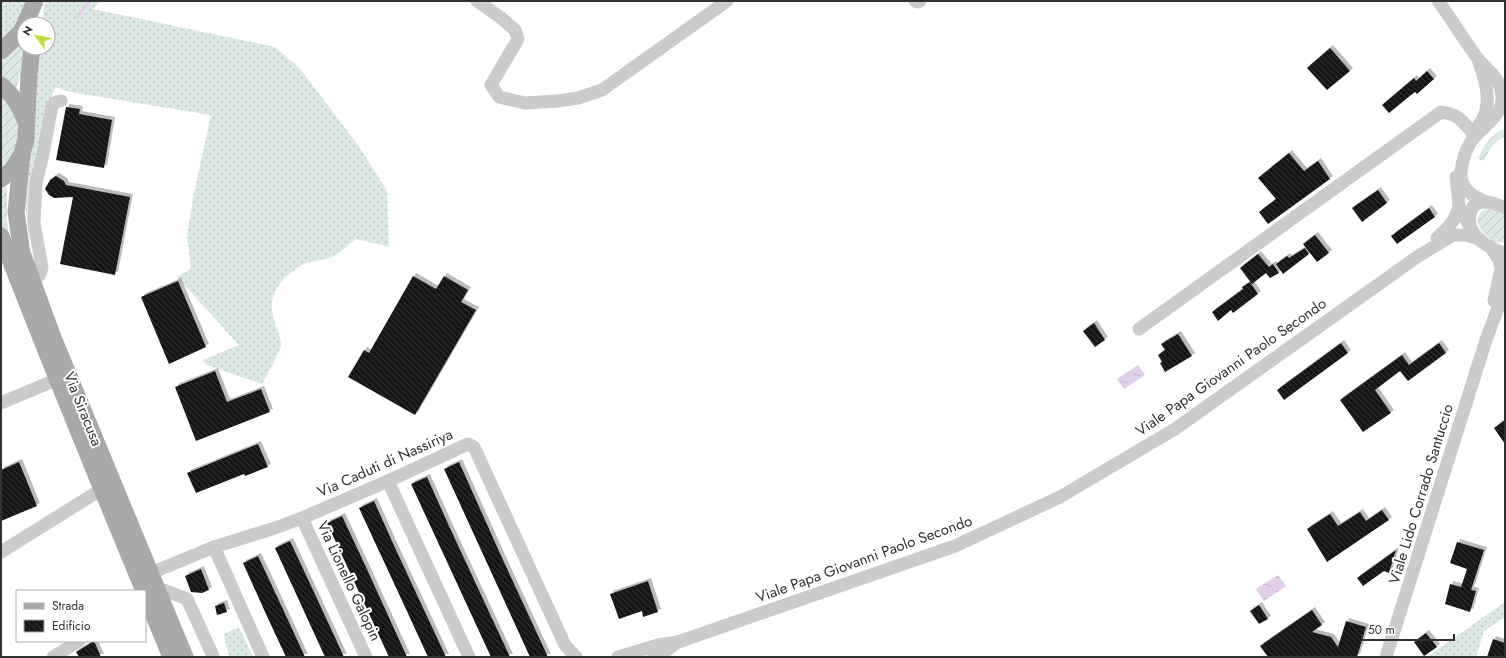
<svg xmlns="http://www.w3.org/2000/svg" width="1506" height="658" font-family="Jost,sans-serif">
<defs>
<pattern id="grass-dots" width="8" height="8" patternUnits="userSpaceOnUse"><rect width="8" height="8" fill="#dbe8e4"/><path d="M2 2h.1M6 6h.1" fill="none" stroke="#bcc7c4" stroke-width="1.8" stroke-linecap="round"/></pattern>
<pattern id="garden-furrows" width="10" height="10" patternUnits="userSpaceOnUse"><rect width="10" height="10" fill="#dbe8e4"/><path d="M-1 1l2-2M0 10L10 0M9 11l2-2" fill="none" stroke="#bcc7c4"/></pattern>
<pattern id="water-ripples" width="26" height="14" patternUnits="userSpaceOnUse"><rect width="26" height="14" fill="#e0ceeb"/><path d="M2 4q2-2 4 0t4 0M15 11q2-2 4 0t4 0" fill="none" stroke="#c1b1ca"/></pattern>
<pattern id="building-back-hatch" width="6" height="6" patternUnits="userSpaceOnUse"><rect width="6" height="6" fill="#181818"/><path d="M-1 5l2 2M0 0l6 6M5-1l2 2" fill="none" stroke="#313131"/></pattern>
<filter id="shadow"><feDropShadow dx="3" dy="-3" stdDeviation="0" flood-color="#0004"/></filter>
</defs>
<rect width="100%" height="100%" fill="#fff"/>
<g fill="url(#grass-dots)">
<path d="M1,1H28L14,29L1,42Z"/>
<path d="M45,1H100L93,9L275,47L300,69L358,145L387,191L389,247L356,239C346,246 338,256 326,259C314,262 308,260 297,268C280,280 268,294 273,316C275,327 281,335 281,346C281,349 265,379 262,384L207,365L203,360L239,345L177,277L191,269L187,235L194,193L211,115L70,92L55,87L48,108L30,239L25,207V178L31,152L33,97L40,48H48V24H42Z"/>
<path d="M1505,602V617L1484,631L1476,657H1427Z"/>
<path d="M239,627L253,657H229L224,634Z"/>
</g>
<g fill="url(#garden-furrows)">
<path d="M20,43L24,45V49L18,85L16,88L1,77V59Z"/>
<path d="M1,95L8,101L19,124L17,149L1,171Z"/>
<path d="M1505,128V136C1495,141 1488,150 1484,161L1478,159C1483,145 1492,135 1505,128Z"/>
<path d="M5,186L7,189V219L9,238L1,229V188Z"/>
<path d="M1487,209L1498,210L1505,214V242C1493,246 1478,230 1477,219L1481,212Z"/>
</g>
<g fill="url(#water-ripples)">
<path d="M1138,365L1145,375L1124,389L1117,379Z"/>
<path d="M1278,575L1286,586L1264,601L1256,589Z"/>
</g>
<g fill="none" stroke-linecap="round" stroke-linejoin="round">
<path stroke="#e0ceeb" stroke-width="3.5" d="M77,17L89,1"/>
</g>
<g fill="url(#building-back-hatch)" filter="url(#shadow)">
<path d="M1330,48L1350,71L1327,90L1307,68Z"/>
<path d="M1427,71L1434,79L1417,94L1415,92L1411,95L1389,113L1382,105L1414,78L1416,81Z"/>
<path d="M66,107L80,109L79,114L112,120L104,168L56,160Z"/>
<path d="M1289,153L1304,171L1318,161L1330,179L1268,224L1259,212L1276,199L1258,178Z"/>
<path d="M56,176L64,181L66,185L130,197L115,275L60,264L73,197L54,198L49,195L45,189L50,180Z"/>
<path d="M1378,190L1387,203L1362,222L1352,208Z"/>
<path d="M1429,208L1435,217L1397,244L1391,236Z"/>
<path d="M1315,235L1329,253L1317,262L1303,244Z"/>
<path d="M1305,248L1309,254L1283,274L1276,264L1287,256L1289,258Z"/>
<path d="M1258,254L1269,267L1273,264L1279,273L1270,278L1266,273L1252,284L1240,268Z"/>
<path d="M413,276L436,289L444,276L468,290L461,302L476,310L415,415L348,377L364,350L369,353Z"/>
<path d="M178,281L206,347L169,364L141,297Z"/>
<path d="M1250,282L1258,294L1233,313L1231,310L1218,321L1212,312L1243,289L1242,287Z"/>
<path d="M1094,323L1105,340L1095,347L1083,331Z"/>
<path d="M1178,334L1192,356L1165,372L1160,363L1162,362L1158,355L1165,350L1161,344Z"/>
<path d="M1341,343L1348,353L1284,400L1277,390Z"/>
<path d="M1439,343L1446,353L1408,381L1400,371L1375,390L1391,413L1363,432L1340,400L1402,355L1409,365Z"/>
<path d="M215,371L227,402L261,389L270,412L196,441L175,387Z"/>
<path d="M1505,420V444L1494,428Z"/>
<path d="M258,444L268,467L245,476L244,474L196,493L187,473Z"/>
<path d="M19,462L37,506L1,521V470Z"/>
<path d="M459,462L503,560L548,657H530L444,469Z"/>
<path d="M427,477L449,526L510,657H491L411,484Z"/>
<path d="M374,501L396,550L446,657H428L405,607L359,508Z"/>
<path d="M1382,510L1389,520L1327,562L1307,529L1330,514L1338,526L1360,512L1366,521Z"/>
<path d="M342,516L365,565L407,657H389L327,523Z"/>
<path d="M290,541L313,590L344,657H325L275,548Z"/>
<path d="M1457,542L1484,550L1471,590L1476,591L1470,612L1445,604L1450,584L1461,587L1467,569L1450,563Z"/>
<path d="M1396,550L1389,573L1384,571L1363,586L1357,578Z"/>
<path d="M258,556L281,605L305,657H286L265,612L243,563Z"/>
<path d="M201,569L209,590L202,593L191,592L185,576Z"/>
<path d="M648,581L658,612L643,617L642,611L619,619L610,594Z"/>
<path d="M224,603L227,612L217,615L215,606Z"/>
<path d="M1259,605L1268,619L1259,624L1250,611Z"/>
<path d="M1312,610L1322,625L1312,632L1331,637L1338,647L1346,621L1366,627L1357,657H1268L1260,646Z"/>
<path d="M1426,633L1437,647L1424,656L1414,642Z"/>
<path d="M1493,639L1505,643V657H1487Z"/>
<path d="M94,641L101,657H79L76,652Z"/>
</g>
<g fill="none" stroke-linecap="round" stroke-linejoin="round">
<g stroke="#cbcbcb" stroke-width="13">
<path d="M477,1L500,17L515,30L518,39L491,85L499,97L525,103L558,101L578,98L602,90L727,1"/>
<path d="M915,1L917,2L920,1"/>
<path d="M1438,1C1452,20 1464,40 1478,59C1489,72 1500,77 1502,96C1504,115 1482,127 1472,140C1466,149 1462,161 1461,172C1460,189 1472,196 1486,202"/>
<path d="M1478,126C1494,108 1486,82 1479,62"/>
<path d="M1456,177L1458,194L1459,207L1471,229"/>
<path d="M1505,208C1493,202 1472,196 1470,215C1469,220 1470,226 1472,230C1478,242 1493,250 1505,253"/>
<path d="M1437,238C1448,228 1455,221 1459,207"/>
<path d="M1490,246L1499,260L1501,269L1494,301"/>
<path d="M33,283L40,274L42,267L34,224L36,182L42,159L52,106L56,102L61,101"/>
<path d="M1139,329L1441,112C1458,114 1461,120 1472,132"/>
<path d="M1,403L58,379"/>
<path d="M388,481L469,657"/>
<path d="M302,518L366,657"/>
<path d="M214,547L263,657"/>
<path d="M1,552L102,489"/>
<path d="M151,573L214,547L275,528L302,518L388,481L468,444L474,447L565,645L576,657"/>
<path d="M156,587L187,599L213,656L212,657"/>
<path d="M53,657L79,641"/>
<path d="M618,657L658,645L678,642L955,546L1060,497L1175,429L1417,257L1453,235H1466L1479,239"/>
<path d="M654,657L662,654L676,643"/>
<path d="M1386,657L1486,340L1505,289"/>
</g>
<g stroke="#a9a9a9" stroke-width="17">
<path d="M25,24L35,1"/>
<path d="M1,51L21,32L24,26"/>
<path d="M1,85C13,95 20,105 25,120"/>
<path d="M22,154L16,212L22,253L52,335L185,657"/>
<path d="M1,179L12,170L22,154L26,139L29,74L32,48"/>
<path d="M1,236C47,355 95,473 144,591"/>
<path d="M145,594L171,657"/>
</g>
</g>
<g text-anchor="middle" stroke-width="4" stroke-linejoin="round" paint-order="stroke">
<g font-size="15" fill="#313131" stroke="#fff">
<text transform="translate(1231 367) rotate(-35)" y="5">Viale Papa Giovanni Paolo Secondo</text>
<text transform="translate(83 409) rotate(68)" y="5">Via Siracusa</text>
<text transform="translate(385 463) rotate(-24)" y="5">Via Caduti di Nassiriya</text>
<text transform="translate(1421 494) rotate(-73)" y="5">Viale Lido Corrado Santuccio</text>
<text transform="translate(864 559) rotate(-20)" y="5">Viale Papa Giovanni Paolo Secondo</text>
<text transform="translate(349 581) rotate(65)" y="5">Via Lionello Galopin</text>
</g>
</g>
<rect width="1506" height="658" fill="none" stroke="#313131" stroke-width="4"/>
<rect x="16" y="590" width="130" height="52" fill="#ffffff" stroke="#adadad"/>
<rect x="24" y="603" width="20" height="6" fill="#a9a9a9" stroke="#adadad"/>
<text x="52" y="610" font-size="12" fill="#313131">Strada</text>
<rect x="24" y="620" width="20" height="12" fill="url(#building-back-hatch)" stroke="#adadad"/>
<text x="52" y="630" font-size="12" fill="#313131">Edificio</text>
<g transform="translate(36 36) rotate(303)"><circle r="19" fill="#ffffff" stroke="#adadad"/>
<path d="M0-3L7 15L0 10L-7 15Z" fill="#c5dc40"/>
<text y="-6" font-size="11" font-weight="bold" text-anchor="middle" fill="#313131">N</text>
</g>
<path d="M1362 634v6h92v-6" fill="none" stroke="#313131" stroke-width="2"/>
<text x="1368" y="634" font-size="12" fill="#313131" stroke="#ffffff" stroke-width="3" paint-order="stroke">50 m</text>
</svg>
